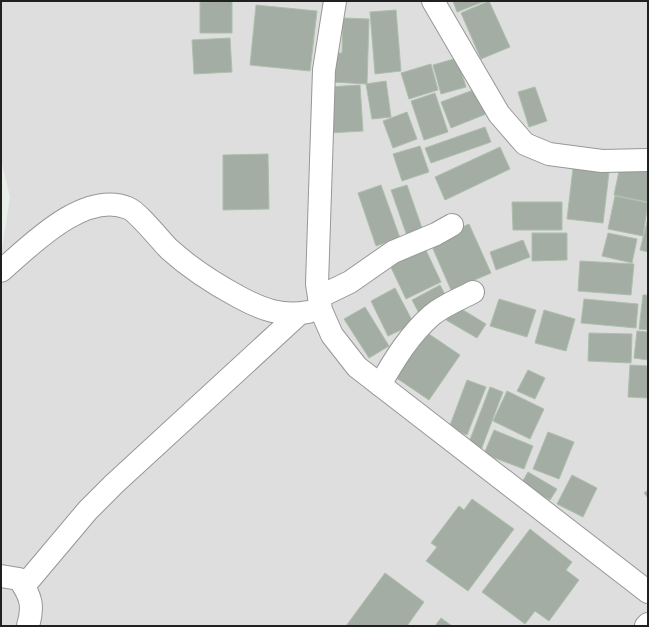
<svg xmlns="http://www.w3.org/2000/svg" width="649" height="627" font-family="'Nunito Sans',sans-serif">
<rect width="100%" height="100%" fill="#e7efe9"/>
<path fill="#dddedd" d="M1,1H648V626H1V256L10,197L1,160Z"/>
<g fill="#a3ada3" stroke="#acbfab">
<path d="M232,1V33H200V2Z"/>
<path d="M453,1H485L457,12Z"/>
<path d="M489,1L510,47L481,59L461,13Z"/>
<path d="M256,5L317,11L310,71L250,65Z"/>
<path d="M396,10L401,71L375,74L370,12Z"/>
<path d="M343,18L369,19L367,84L331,82L332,53H342Z"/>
<path d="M230,38L232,72L194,74L192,40Z"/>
<path d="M457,58L466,87L441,94L433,65Z"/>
<path d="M431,64L438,90L409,99L401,73Z"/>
<path d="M386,81L391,117L372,119L366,84Z"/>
<path d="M360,85L363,131L329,133L327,87Z"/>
<path d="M535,87L547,121L529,127L518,92Z"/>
<path d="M476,89L486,114L451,128L441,102Z"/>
<path d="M435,93L448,132L424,140L411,101Z"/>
<path d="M407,112L417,139L393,148L383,121Z"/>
<path d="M485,127L491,142L431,163L425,148Z"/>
<path d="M420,146L429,172L402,181L393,154Z"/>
<path d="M500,147L510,169L445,200L435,177Z"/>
<path d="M268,154L269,209L223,210V155Z"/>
<path d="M574,160L610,164L603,223L567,219Z"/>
<path d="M621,162L648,167V202L614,195Z"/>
<path d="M381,185L400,238L376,246L358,193Z"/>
<path d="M407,185L423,231L407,236L391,190Z"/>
<path d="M615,196L648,203L643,236L608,229Z"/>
<path d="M512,202H562V230H513Z"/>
<path d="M648,218V252L640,250Z"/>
<path d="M469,224L491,273L451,290L430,242Z"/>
<path d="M532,233H567V260L532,261Z"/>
<path d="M608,233L637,239L632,263L602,256Z"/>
<path d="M523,240L530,257L496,270L490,252Z"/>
<path d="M423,244L441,282L406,299L388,261Z"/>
<path d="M580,261L634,264L631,295L578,291Z"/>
<path d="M440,285L449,302L421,317L412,300Z"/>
<path d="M395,288L414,324L388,336L371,301Z"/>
<path d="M643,295H648V330L639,329Z"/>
<path d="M499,299L536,310L527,337L490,326Z"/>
<path d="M584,299L638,304L636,328L581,323Z"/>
<path d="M455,305L486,324L477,338L446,320Z"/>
<path d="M365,307L389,346L369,358L344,319Z"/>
<path d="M544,310L575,319L566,351L535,343Z"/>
<path d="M637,331L648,332V360L634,358Z"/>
<path d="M426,332L460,355L429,400L395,377Z"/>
<path d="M589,333L632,334L631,363L588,361Z"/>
<path d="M630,365L648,366V398L628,397Z"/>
<path d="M528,370L545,378L535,399L517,391Z"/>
<path d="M467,380L486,387L467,435L449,428Z"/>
<path d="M490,387L503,392L481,450L468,445Z"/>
<path d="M507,391L544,409L530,439L493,421Z"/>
<path d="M494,430L533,446L524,469L484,454Z"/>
<path d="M548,432L574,442L559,479L533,469Z"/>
<path d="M528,472L557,489L550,500L521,484Z"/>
<path d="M572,475L597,488L583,517L557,504Z"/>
<path d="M648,490V498L644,493Z"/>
<path d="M472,499L514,529L468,591L426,561L437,547L431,543L459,506L464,510Z"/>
<path d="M530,529L572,562L566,570L579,580L549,621L535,611L525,624L482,592Z"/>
<path d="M385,573L424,602L407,626H346Z"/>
<path d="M441,618L452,626H435Z"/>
</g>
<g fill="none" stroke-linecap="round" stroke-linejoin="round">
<g stroke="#979797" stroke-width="24">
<g id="minor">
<path d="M335,1L324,70L317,284L321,310L332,335L357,367L648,592"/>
<path d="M433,1L499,114L525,144L549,154L602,161L648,160"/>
<path d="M1,271C31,245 84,190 128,208C138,212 160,240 169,249C190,268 213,283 239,297C261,309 282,317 308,312"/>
<path d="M319,297L350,282L393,252L436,234L452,225"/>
<path d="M380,385C394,360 410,334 432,315C444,305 460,299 473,292"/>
<path d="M1,576L19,579C31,596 34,606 28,626"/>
<path d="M24,586L88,510L114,484L299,314"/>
<path d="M646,626L648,624"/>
</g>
</g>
<use href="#minor" stroke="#fff" stroke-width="22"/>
</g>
<rect width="649" height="627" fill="none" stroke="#202020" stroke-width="4"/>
</svg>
